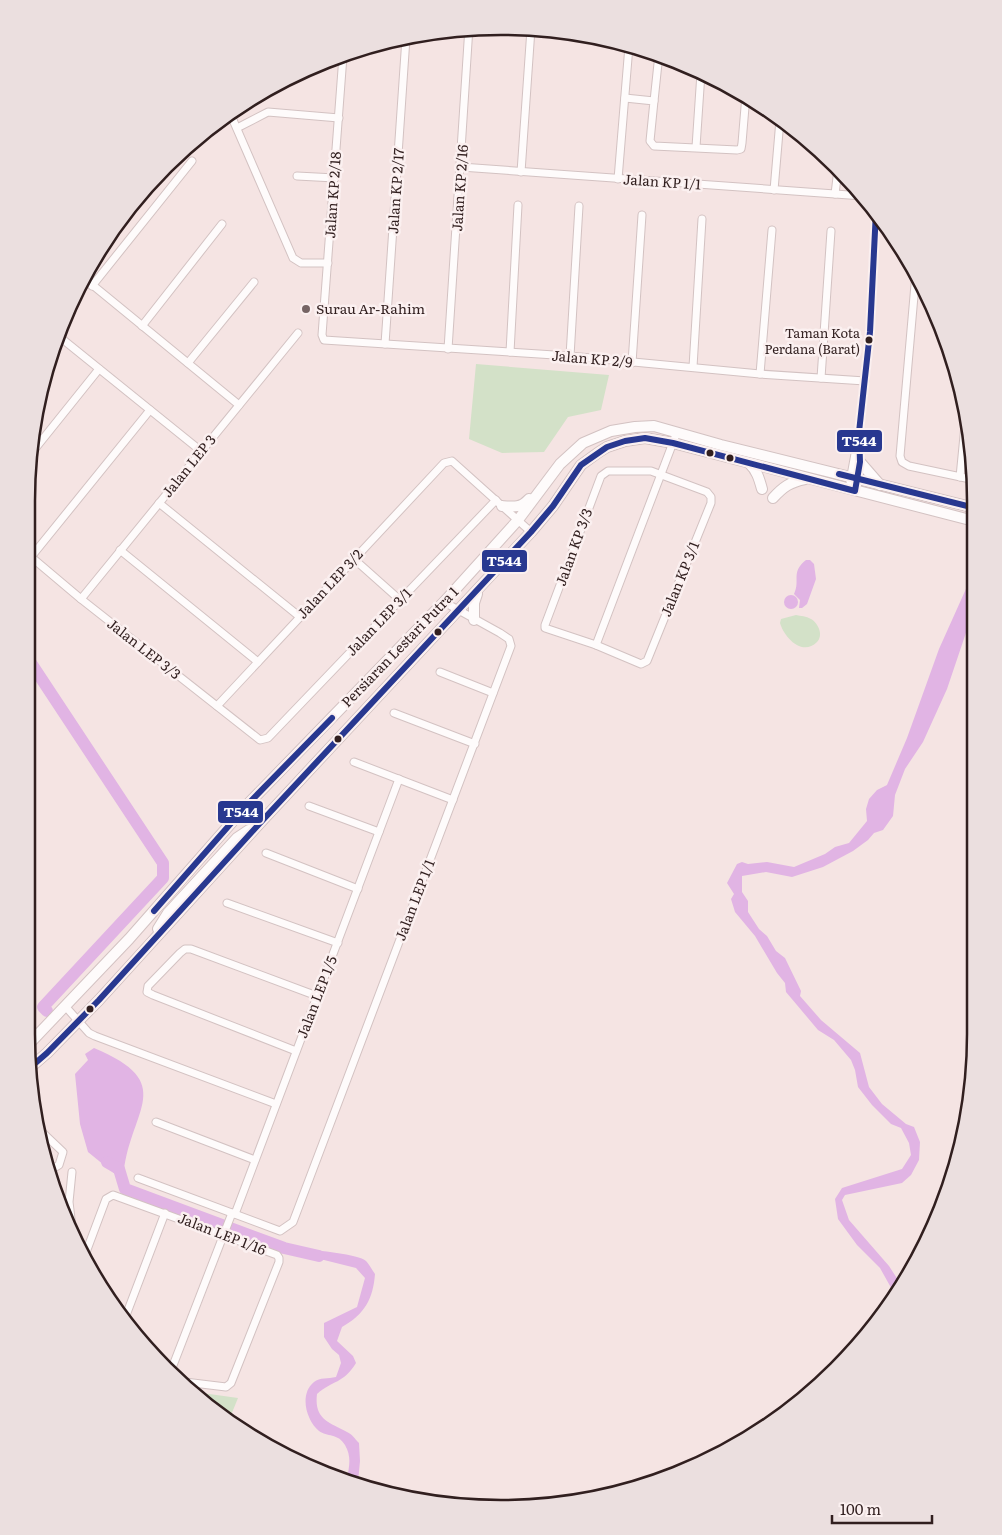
<svg xmlns="http://www.w3.org/2000/svg" width="1002" height="1535" font-family="Literata,serif">
<rect width="100%" height="100%" fill="#f5e4e3"/>
<g fill="#d3e1c8">
<path d="M476,364L609,375L601,410L568,417L544,452L502,453L469,439Z"/>
<path d="M796,615C801,616 806,616 811,619C818,623 824,635 817,642C802,657 784,637 780,623L781,619Z"/>
<path d="M195,1392L238,1398L229,1420L212,1410Z"/>
</g>
<g fill="#e1b4e4">
<path d="M806,560H810L814,564L816,579L807,604L802,608H799L800,600L794,594C801,580 790,573 806,560Z"/>
<path d="M974,571V609L947,689L923,742L905,769L895,795L893,816L883,830L874,833L868,840L853,851L823,867L792,877L766,872L742,876V892L748,901V912L759,929L767,936L776,951L785,958L801,991L800,996L821,1020L860,1053L869,1087L882,1104L906,1124L914,1127L920,1142L919,1160L911,1175L902,1183L845,1195L842,1200L849,1220L889,1266L900,1283L894,1293L880,1268L857,1245L838,1219L835,1199L842,1188L902,1169L911,1155L909,1143L901,1128L891,1124L872,1105L858,1087L855,1070L851,1060L834,1040L818,1030L786,992L785,983L777,973L755,936L735,912L731,899L734,894L727,883L737,864L742,862L748,864L767,862L794,867L825,854L835,847L849,843L867,821L866,809L869,799L877,790L887,785L907,738L939,649Z"/>
<circle cx="791" cy="602" r="7"/>
<path d="M94,1048C178,1083 131,1109 124,1171L115,1174L88,1152L80,1124L75,1074L88,1060L85,1054Z"/>
<path d="M303,1248C316,1251 359,1254 366,1261C369,1264 372,1270 375,1274C373,1299 365,1314 342,1327L337,1341L353,1356L356,1363C343,1384 333,1380 317,1394C314,1419 328,1422 347,1432C352,1434 355,1439 359,1443L360,1461L358,1482L347,1479C349,1467 352,1457 345,1445C338,1433 327,1437 319,1431C306,1420 299,1394 314,1382C320,1377 328,1379 336,1377L341,1363L339,1355L332,1349L324,1337V1323L357,1307L365,1278L356,1268L324,1260L301,1257Z"/>
</g>
<g fill="none" stroke-linecap="round" stroke-linejoin="round">
<g stroke="#e1b4e4" stroke-width="12">
<path d="M29,660L163,863V878L43,1007L47,1011"/>
<path d="M107,1162L119,1169L125,1189L284,1248L319,1256"/>
</g>
<g stroke="#d3c2c2" stroke-width="9">
<g id="street">
<path d="M343,56L322,335L324,340L570,356L760,374L865,381"/>
<path d="M625,98L654,101L650,141L654,146L737,150L741,149L742,143L746,95"/>
<path d="M654,101L659,54"/>
<path d="M230,113L293,258L301,263H328"/>
<path d="M237,128L268,112L339,118"/>
<path d="M696,147L701,73"/>
<path d="M461,167L863,196"/>
<path d="M521,172L531,29"/>
<path d="M297,176L335,178"/>
<path d="M618,179L629,46"/>
<path d="M774,190L780,120"/>
<path d="M835,194L838,169"/>
<path d="M916,273L900,456L902,462L909,466L975,480"/>
<path d="M84,278L239,405"/>
<path d="M92,286L192,161"/>
<path d="M142,326L222,224"/>
<path d="M61,338L201,451"/>
<path d="M385,344L406,38"/>
<path d="M448,349L469,27"/>
<path d="M510,352L518,205"/>
<path d="M570,356L579,206"/>
<path d="M188,363L254,282"/>
<path d="M632,363L642,215"/>
<path d="M693,367L702,219"/>
<path d="M760,374L772,230"/>
<path d="M821,378L831,231"/>
<path d="M30,455L99,369"/>
<path d="M608,471H651L707,492L711,497V503L647,661L641,664L596,645L545,628V625L601,476Z"/>
<path d="M960,477L966,415"/>
<path d="M850,481L859,432L870,332L876,211"/>
<path d="M855,491L860,462L859,445"/>
<path d="M159,503L300,617"/>
<path d="M120,550L258,662"/>
<path d="M30,556L81,599L260,740L268,738L496,500"/>
<path d="M31,557L150,410"/>
<path d="M354,559L400,600"/>
<path d="M81,599L298,333"/>
<path d="M596,645L677,432"/>
<path d="M440,672L493,693"/>
<path d="M217,706L444,463L452,461L531,532"/>
<path d="M394,713L475,744"/>
<path d="M354,762L453,800"/>
<path d="M309,806L379,832"/>
<path d="M266,853L358,889"/>
<path d="M227,903L338,943"/>
<path d="M65,1006L89,1033L95,1036L276,1104"/>
<path d="M296,1051L153,995L147,992L148,986L180,953L185,949H191L317,996"/>
<path d="M156,1122L255,1160"/>
<path d="M43,1133L63,1152L59,1165L49,1171"/>
<path d="M72,1172L69,1202L72,1227"/>
<path d="M138,1178L280,1231L293,1222L511,646L509,639L500,633L444,602"/>
<path d="M235,1214L399,779"/>
<path d="M85,1255L106,1199L113,1195L277,1255L279,1258V1262L231,1383L226,1387L185,1382"/>
<path d="M125,1318L165,1213"/>
<path d="M172,1368L232,1213"/>
</g>
</g>
<g stroke="#d3c2c2" stroke-width="12">
<g id="secondary">
<path d="M860,462L880,485"/>
<path d="M749,463C757,471 759,478 762,489"/>
<path d="M773,498C783,487 790,482 805,479"/>
<path d="M502,506C514,507 521,508 529,499"/>
<path d="M474,620V603L477,594"/>
<path d="M158,929L168,913L237,838L249,830"/>
<path d="M28,1045L129,939L247,805L444,602L518,520L560,464L583,443L611,431L635,427L654,426L721,445L975,508"/>
<path d="M32,1066L47,1053L99,1000L260,823L531,532L553,506L581,465L599,452L607,447L625,441L645,438L673,443L974,521"/>
</g>
</g>
<use href="#street" stroke="#fefbfb" stroke-width="7"/>
<use href="#secondary" stroke="#fefbfb" stroke-width="10"/>
<g stroke="#fbf0f0" stroke-width="10">
<g id="bus-1">
<path d="M839,474L975,508"/>
<path d="M154,911L247,805L332,718"/>
<path d="M32,1066L47,1053L99,1000L260,823L531,532L553,506L581,465L607,447L625,441L645,438L673,443L855,491L860,462L859,432L870,332L876,211"/>
</g>
</g>
<use href="#bus-1" stroke="#283890" stroke-width="6"/>
</g>
<circle fill="#766464" stroke="#fbf0f0" stroke-width="2" cx="306" cy="309" r="5"/>
<g fill="#311f1f" stroke="#fbf0f0" stroke-width="2">
<circle cx="869" cy="340" r="4.5"/>
<circle cx="710" cy="453" r="4.5"/>
<circle cx="730" cy="458" r="4.5"/>
<circle cx="438" cy="632" r="4.5"/>
<circle cx="338" cy="739" r="4.5"/>
<circle cx="90" cy="1009" r="4.5"/>
</g>
<g text-anchor="middle" stroke-width="5" stroke-linejoin="round" paint-order="stroke">
<g font-size="13" fill="#311f1f" stroke="#fbf0f0" text-anchor="end">
<text x="860" y="338">Taman Kota<tspan x="860" dy="16">Perdana (Barat)</tspan></text>
</g>
<g font-size="14" fill="#311f1f" stroke="#fbf0f0">
<text transform="translate(662 182) rotate(4)" y="5">Jalan KP 1/1</text>
<text transform="translate(460 188) rotate(-86)" y="5">Jalan KP 2/16</text>
<text transform="translate(396 191) rotate(-86)" y="5">Jalan KP 2/17</text>
<text transform="translate(333 195) rotate(-86)" y="5">Jalan KP 2/18</text>
<text transform="translate(592 359) rotate(5)" y="5">Jalan KP 2/9</text>
<text transform="translate(189 466) rotate(-51)" y="5">Jalan LEP 3</text>
<text transform="translate(574 547) rotate(-70)" y="5">Jalan KP 3/3</text>
<text transform="translate(680 579) rotate(-68)" y="5">Jalan KP 3/1</text>
<text transform="translate(330 584) rotate(-47)" y="5">Jalan LEP 3/2</text>
<text transform="translate(379 622) rotate(-46)" y="5">Jalan LEP 3/1</text>
<text transform="translate(400 647) rotate(-46)" y="5">Persiaran Lestari Putra 1</text>
<text transform="translate(144 649) rotate(38)" y="5">Jalan LEP 3/3</text>
<text transform="translate(415 900) rotate(-69)" y="5">Jalan LEP 1/1</text>
<text transform="translate(317 997) rotate(-69)" y="5">Jalan LEP 1/5</text>
<text transform="translate(222 1234) rotate(21)" y="5">Jalan LEP 1/16</text>
</g>
<g font-size="14" fill="#311f1f" stroke="#fbf0f0" text-anchor="start">
<text x="316" y="314">Surau Ar-Rahim</text>
</g>
</g>
<path d="M0 0H1002V1535H0ZM501 35H501A466 466 0 0 1 967 501V1034A466 466 0 0 1 501 1500H501A466 466 0 0 1 35 1034V501A466 466 0 0 1 501 35Z" fill="#ebdfdf" fill-rule="evenodd"/>
<path fill="none" stroke="#311f1f" stroke-width="2.5" d="M501 35H501A466 466 0 0 1 967 501V1034A466 466 0 0 1 501 1500H501A466 466 0 0 1 35 1034V501A466 466 0 0 1 501 35Z"/>
<g stroke="#fbf0f0" stroke-width="2">
<rect x="836" y="429" width="47" height="24" rx="5" fill="#283890"/>
<rect x="481" y="549" width="47" height="24" rx="5" fill="#283890"/>
<rect x="217" y="800" width="47" height="24" rx="5" fill="#283890"/>
</g>
<g font-size="14" text-anchor="middle" font-weight="bold" fill="#fff">
<text x="859" y="446">T544</text>
<text x="504" y="566">T544</text>
<text x="241" y="817">T544</text>
</g>
<path d="M832 1515v8h100v-8" fill="none" stroke="#311f1f" stroke-width="2.5"/>
<text x="840" y="1515" font-size="15" fill="#311f1f" stroke="#fbf0f0" stroke-width="4" paint-order="stroke">100 m</text>
</svg>
